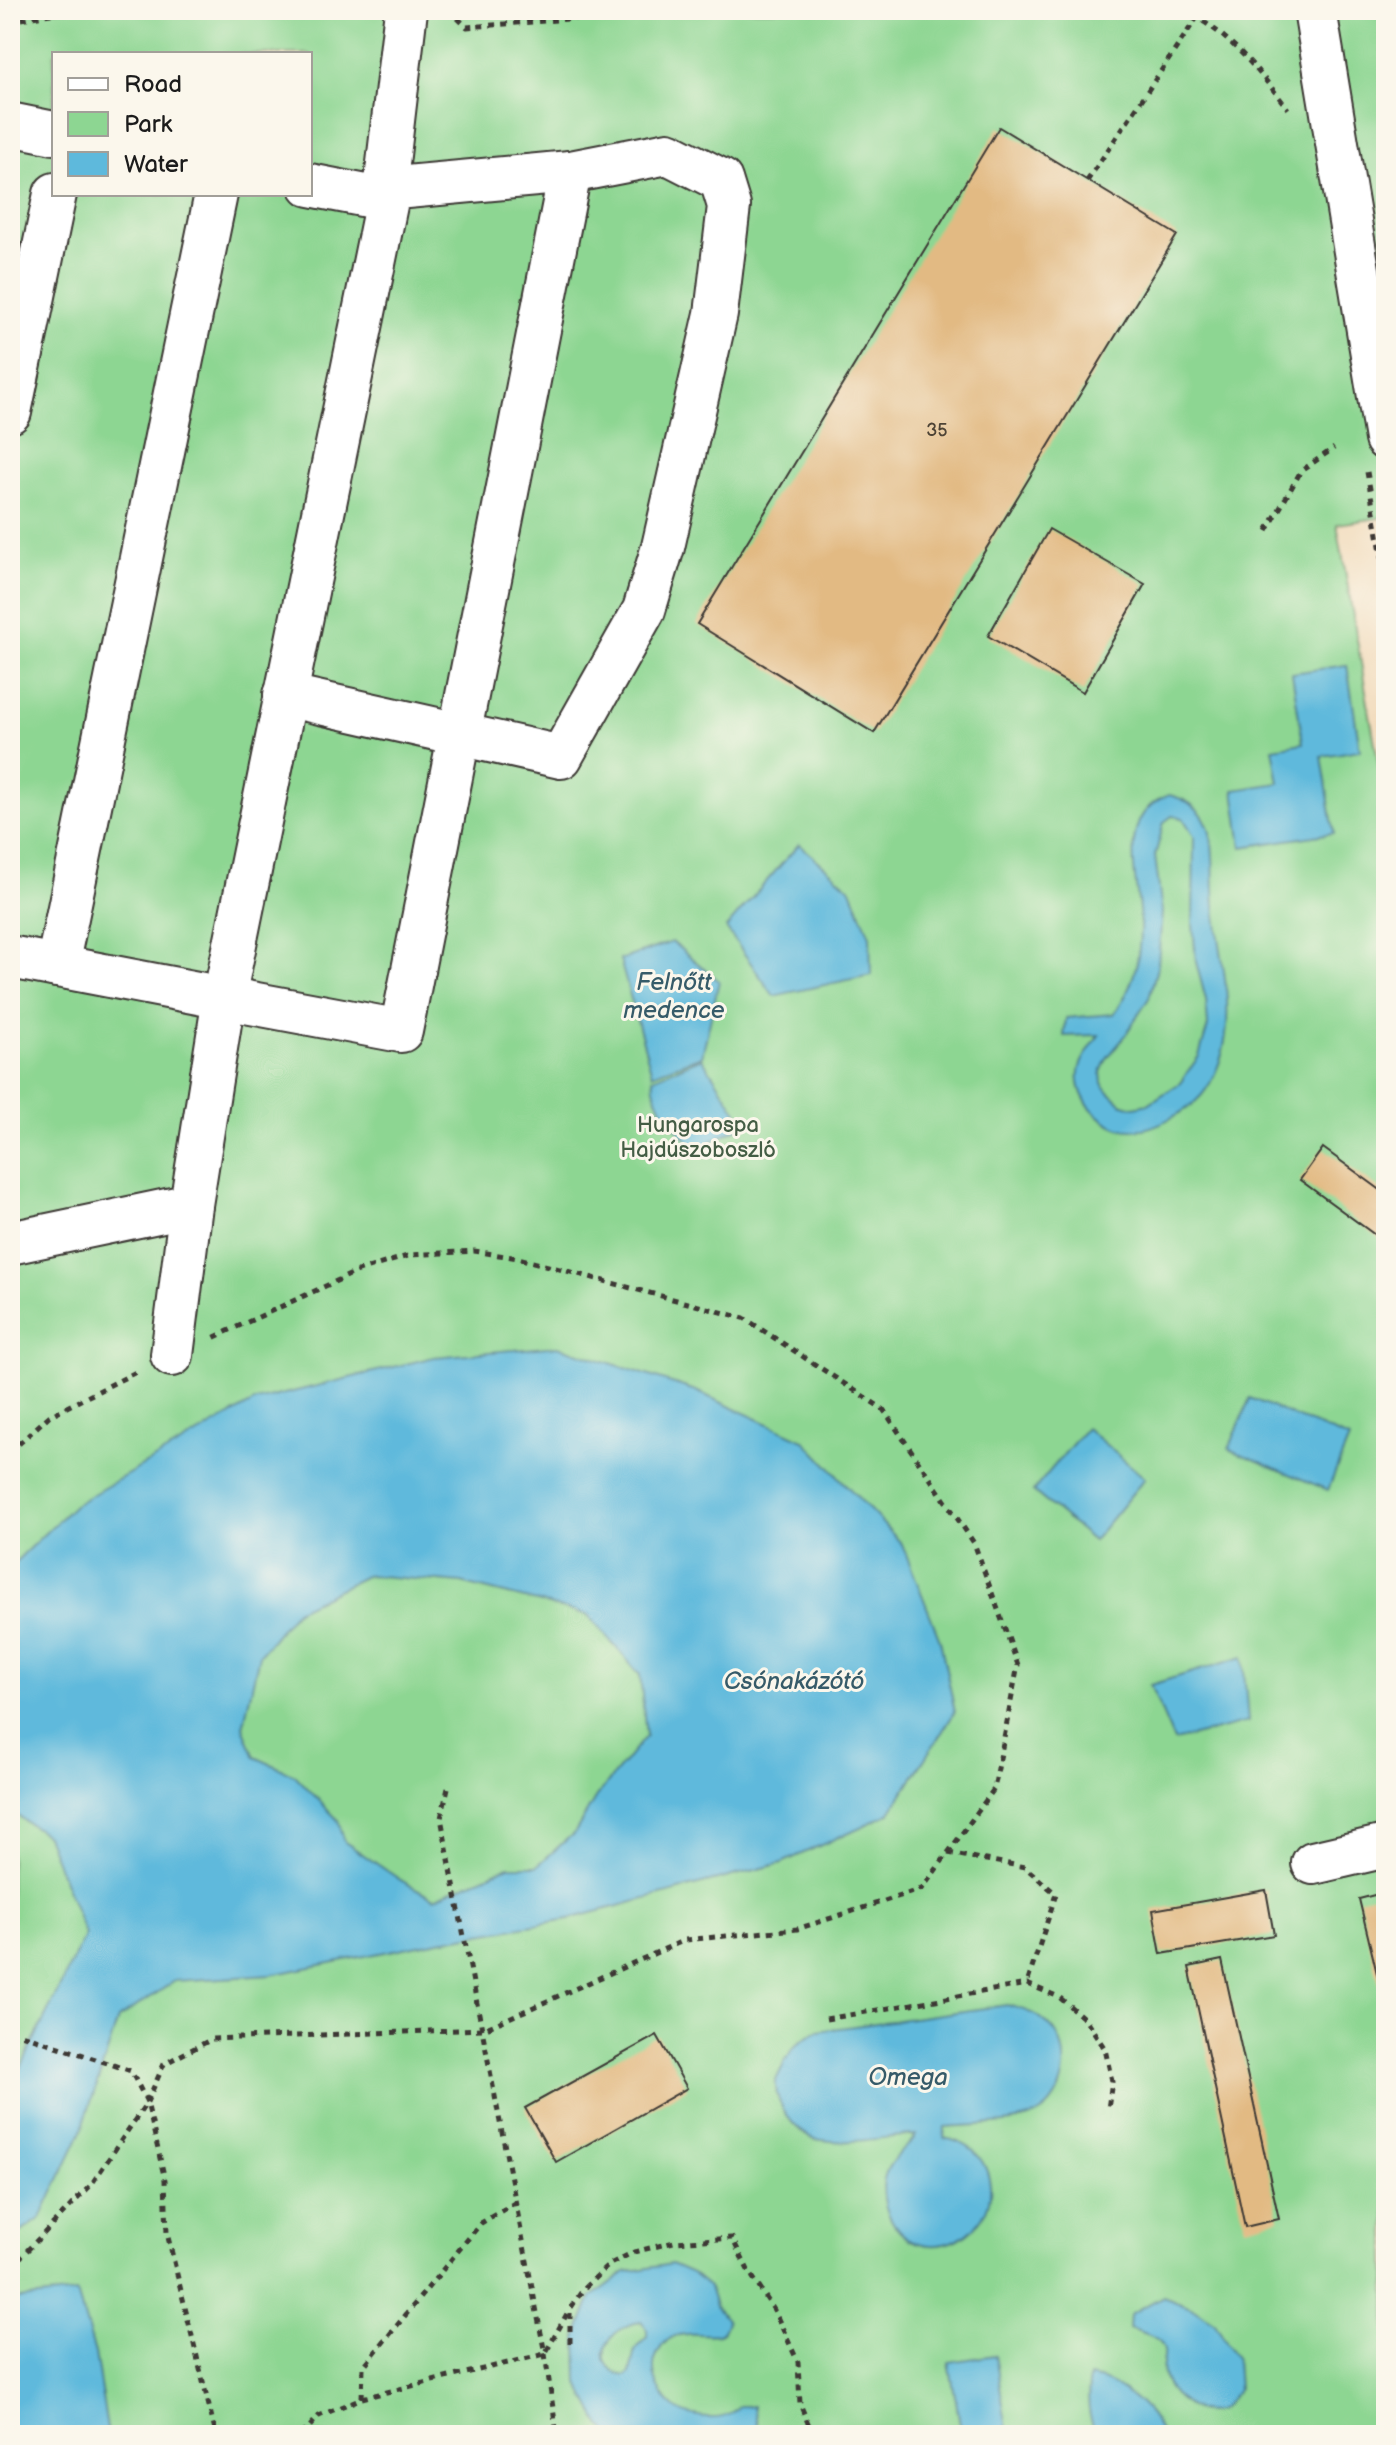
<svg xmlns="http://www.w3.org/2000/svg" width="1396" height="2445" font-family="'Balsamiq Sans',sans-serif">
<rect width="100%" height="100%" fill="#fbf7ec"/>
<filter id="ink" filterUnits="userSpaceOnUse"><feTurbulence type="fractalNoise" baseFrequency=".0125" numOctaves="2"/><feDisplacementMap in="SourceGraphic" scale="16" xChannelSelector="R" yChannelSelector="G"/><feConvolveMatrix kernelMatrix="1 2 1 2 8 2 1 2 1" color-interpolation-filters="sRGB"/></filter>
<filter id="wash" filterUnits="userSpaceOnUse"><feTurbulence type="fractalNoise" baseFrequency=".006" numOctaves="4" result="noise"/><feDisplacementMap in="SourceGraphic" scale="32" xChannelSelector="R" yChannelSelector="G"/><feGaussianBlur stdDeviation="1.8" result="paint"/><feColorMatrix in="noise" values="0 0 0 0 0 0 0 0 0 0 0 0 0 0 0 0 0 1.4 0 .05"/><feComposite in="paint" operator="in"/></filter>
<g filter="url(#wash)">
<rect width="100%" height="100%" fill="#f2dbbc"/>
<path fill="#8dd692" stroke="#547957" stroke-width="2" fill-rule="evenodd" d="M10,10H1386V517L1337,524L1386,807V2435H10ZM54,54H310V194H54Z"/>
<g fill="#5eb9dc" stroke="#3d6a7c" stroke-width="2" fill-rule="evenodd">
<path d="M1347,665L1360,750L1322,756L1334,833L1242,847L1234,790L1279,783L1273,748L1303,743L1292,673Z"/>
<path d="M1169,795C1219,807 1212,847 1214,889C1215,938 1234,993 1225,1041C1222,1060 1213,1082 1201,1096C1193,1105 1181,1113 1171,1118C1139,1136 1115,1135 1090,1107C1081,1096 1076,1081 1080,1067C1083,1056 1093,1045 1099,1035L1064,1036L1066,1018L1114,1014C1134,988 1141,954 1140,921C1138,879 1115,814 1169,795ZM1172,816L1183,818L1194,836L1193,924L1196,962L1206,1000L1208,1026L1199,1056L1180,1083L1148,1104L1134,1107L1121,1103L1109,1092L1102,1083L1101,1072L1107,1058L1123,1039L1149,998L1158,964L1162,912L1155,856L1164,822Z"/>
<path d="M799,844L851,889L870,936L871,975L774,996L726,928Z"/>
<path d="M672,942L719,981L702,1056L652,1074L620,960Z"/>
<path d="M702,1058L745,1124L697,1149C676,1129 654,1109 653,1078Z"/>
<path d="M558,1346L696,1391L804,1440L902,1544L940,1640L955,1712L889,1814L782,1863L569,1919L439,1941L271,1975L175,1981L118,2019L81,2133L41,2218L10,2240V2090L85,1935L46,1835L10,1811V1567L74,1505L256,1401L434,1357ZM367,1575L461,1583L588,1615L640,1675L646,1736L596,1797L575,1832L537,1866H509L434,1898L402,1881L345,1842L338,1820L295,1775L255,1757L243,1727L259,1655L296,1610Z"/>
<path d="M1250,1398L1349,1439L1328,1490L1229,1449Z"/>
<path d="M1086,1428L1145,1478L1093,1541L1033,1491Z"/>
<path d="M1243,1657L1248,1722L1174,1741L1150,1685Z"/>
<path d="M1007,2005C1024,2010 1038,2013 1051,2027C1072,2048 1067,2093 1043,2111C1022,2127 971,2124 945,2127L944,2138C964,2142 978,2150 986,2169C1011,2232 917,2278 889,2215C884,2205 882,2190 884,2179C889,2157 906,2152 916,2135C884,2136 848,2146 816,2139C795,2133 774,2104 776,2081C777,2077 779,2074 781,2070C789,2050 799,2040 818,2031Z"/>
<path d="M671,2264L692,2273L709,2287L715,2306L727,2321C726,2324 724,2331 722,2332C712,2342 669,2317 655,2360C650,2377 663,2399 676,2409C688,2417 717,2422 730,2414C733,2412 736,2409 739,2406H753L759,2435H611L601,2426L578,2382L577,2336L592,2297L626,2272ZM641,2322L647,2329V2337L635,2349L630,2373L625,2376C587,2366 608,2325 641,2322Z"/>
<path d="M77,2293L95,2353L108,2435H10V2300Z"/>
<path d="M1163,2296L1191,2307L1215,2323L1236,2358L1238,2390C1231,2398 1222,2412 1209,2412C1190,2413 1167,2393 1163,2375C1160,2365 1168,2354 1162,2345C1157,2335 1139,2332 1129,2328L1130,2314Z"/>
<path d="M995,2355L1008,2435H962L949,2362Z"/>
<path d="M1090,2377C1118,2382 1152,2407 1161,2435H1097C1087,2416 1087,2398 1090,2377Z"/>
</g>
<g id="blocks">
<g fill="#e2ba83">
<path d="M999,127L1177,235L874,733L697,624Z"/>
<path d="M1049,529L1145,584L1083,692L988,636Z"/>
<path d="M1323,1148L1386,1194V1243L1300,1180Z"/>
<path d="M1266,1890L1274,1935L1161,1954L1153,1910Z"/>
<path d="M1386,1892V2006L1385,2007L1359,1899Z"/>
<path d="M1222,1960L1279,2219L1245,2227L1189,1967Z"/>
<path d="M657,2035L687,2088L556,2162L525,2108Z"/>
</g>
</g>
</g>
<g filter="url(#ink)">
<use href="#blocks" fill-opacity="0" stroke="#3c3934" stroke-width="2"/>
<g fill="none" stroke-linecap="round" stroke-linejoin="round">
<g stroke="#3c3934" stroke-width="46">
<g id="minor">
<path d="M1315,10L1386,439"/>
<path d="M10,124L54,133"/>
<path d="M310,185L387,200"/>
<path d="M385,189L570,172L401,1031L224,998L387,200L385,189L406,10"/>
<path d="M10,412L55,194"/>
<path d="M285,695L561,757L644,610L663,547L716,314L729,206L721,180L668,153L570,172"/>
<path d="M10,957L224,998L191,1205L172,1355"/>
<path d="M57,966L216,194"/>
<path d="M10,1243L191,1205"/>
<path d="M1313,1863L1386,1846"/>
</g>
</g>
<g stroke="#3c3934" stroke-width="5" stroke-dasharray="6 6" stroke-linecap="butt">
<path d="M449,10L467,27L685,10"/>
<path d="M1182,10C1227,30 1259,71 1288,109"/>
<path d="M10,21L73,10"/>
<path d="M1087,181L1202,10"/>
<path d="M1367,472L1386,580"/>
<path d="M1267,531L1301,471L1334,448"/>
<path d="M10,1452L49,1416L138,1371"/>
<path d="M448,1788L441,1818L545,2354L557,2435"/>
<path d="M948,1853L1025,1867L1056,1894L1027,1984"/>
<path d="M826,2019L1027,1984L1059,1997L1086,2020L1105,2049L1112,2081L1108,2109"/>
<path d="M10,2035L21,2034L131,2071L147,2102L165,2180L167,2233L216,2435"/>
<path d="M10,2268L91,2185L147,2102L164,2064L212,2039L484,2029L685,1940L797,1929L922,1889L994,1789L1018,1665L974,1543L883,1409L744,1318L518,1258L474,1251L411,1255L358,1271L213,1338"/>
<path d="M570,2343V2309L584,2288L610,2264L634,2252L674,2242L732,2238L748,2270L774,2310L798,2362L800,2404L813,2435"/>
<path d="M362,2398L363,2367L481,2223L516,2202"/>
<path d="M302,2435L319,2416L362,2398L545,2354L569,2310"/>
</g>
<use href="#minor" stroke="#fff" stroke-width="42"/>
</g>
</g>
<g text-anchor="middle" stroke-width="6" stroke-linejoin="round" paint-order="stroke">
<g font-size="18" fill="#4e4436">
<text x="937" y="436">35</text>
</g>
<g font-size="22" fill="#445d45" stroke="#fbf7ec">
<text x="698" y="1132">Hungarospa<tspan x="698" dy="25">Hajdúszoboszló</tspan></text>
</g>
<g font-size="24" font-style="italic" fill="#365b69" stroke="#fbf7ec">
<text x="674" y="990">Felnőtt<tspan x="674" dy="28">medence</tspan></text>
<text x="794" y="1689">Csónakázótó</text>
<text x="908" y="2085">Omega</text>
</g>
</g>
<rect width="1396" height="2445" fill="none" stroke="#fbf7ec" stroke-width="40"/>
<rect x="52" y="52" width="260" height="144" fill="#fbf7ec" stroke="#a29f99" stroke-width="2"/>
<rect x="68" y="78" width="40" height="12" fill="#ffffff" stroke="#a29f99" stroke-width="2"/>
<text x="124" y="92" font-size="24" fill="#1c1c1c">Road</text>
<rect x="68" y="112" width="40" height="24" fill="#8dd692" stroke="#a29f99" stroke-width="2"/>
<text x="124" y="132" font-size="24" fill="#1c1c1c">Park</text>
<rect x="68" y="152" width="40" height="24" fill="#5eb9dc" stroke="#a29f99" stroke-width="2"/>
<text x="124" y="172" font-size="24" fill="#1c1c1c">Water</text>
</svg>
